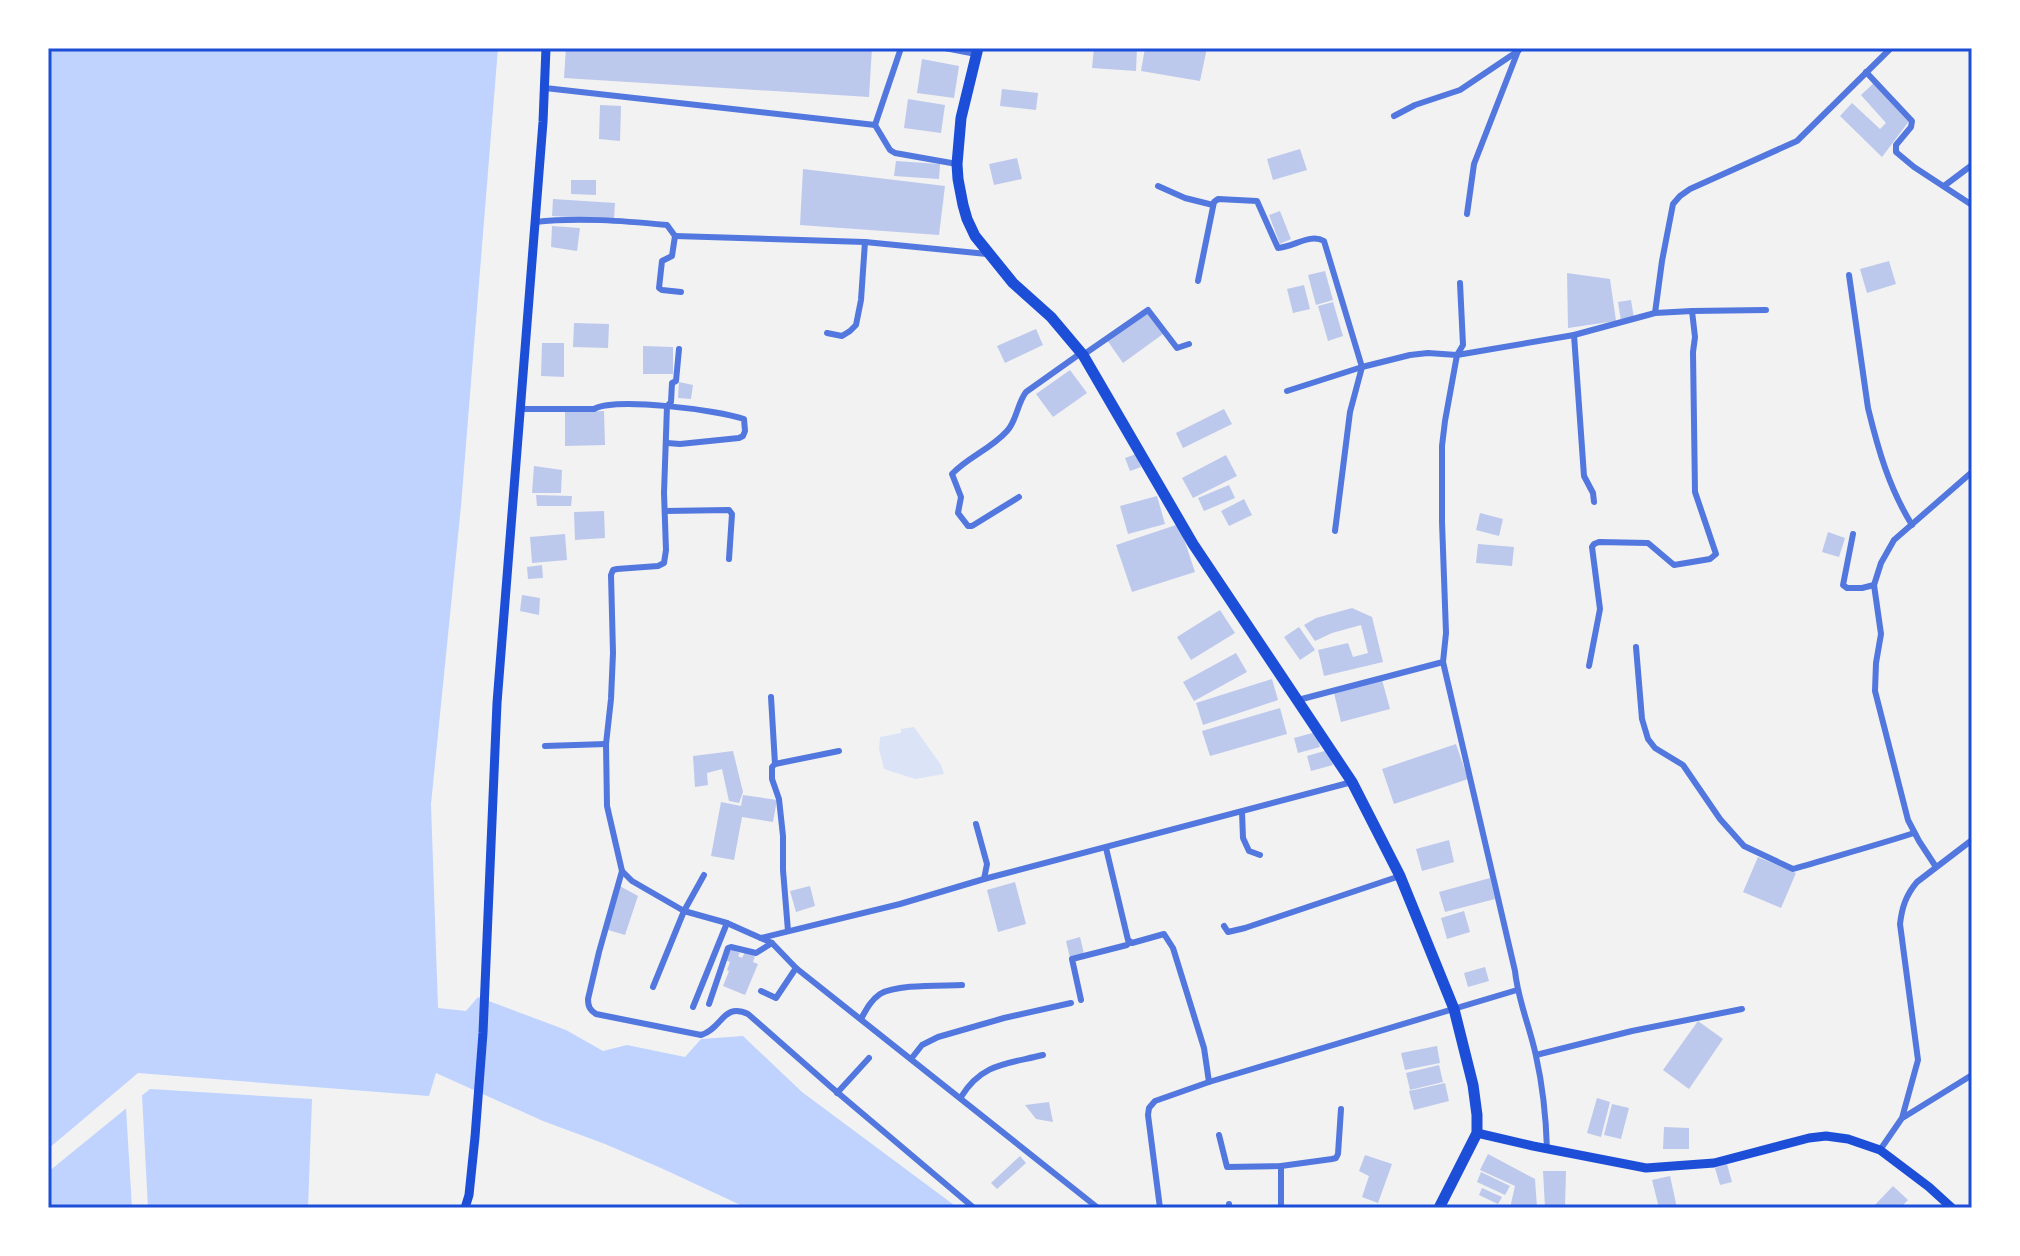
<svg xmlns="http://www.w3.org/2000/svg" width="2020" height="1256" font-family="Commissioner,sans-serif">
<rect width="100%" height="100%" fill="#f2f2f2"/>
<path fill="#dbe4f7" d="M914,727L941,765L944,774L915,779L884,769L879,749L880,737L901,733V729Z"/>
<g fill="#bfd3fe">
<path d="M48,48H498L461,506L431,804L438,1008L466,1011L478,997L566,1030L603,1051L627,1045L685,1057L701,1039L743,1036L802,1092L958,1208H747L661,1168L605,1144L543,1121L436,1073L429,1096L138,1073L48,1149Z"/>
<path d="M150,1089L312,1099L308,1208H48V1172Z"/>
</g>
<path fill="#f2f2f2" d="M142,1095L148,1208H132L126,1108Z"/>
<g fill="#bdc9ec">
<path d="M566,48H872L869,97L564,78Z"/>
<path d="M1094,48H1137L1136,71L1092,68Z"/>
<path d="M1145,48H1207L1200,81L1141,71Z"/>
<path d="M922,59L959,66L954,98L917,93Z"/>
<path d="M1875,82L1910,120L1882,157L1840,116L1852,103L1880,129L1886,123L1861,95Z"/>
<path d="M1002,89L1038,93L1036,110L1000,106Z"/>
<path d="M908,99L945,105L941,133L904,128Z"/>
<path d="M600,105L621,106L620,141L599,139Z"/>
<path d="M1300,149L1307,170L1273,180L1267,159Z"/>
<path d="M1017,158L1022,179L994,185L989,164Z"/>
<path d="M896,161L940,164L939,179L894,176Z"/>
<path d="M803,169L945,186L939,235L800,225Z"/>
<path d="M571,180H596V195L571,194Z"/>
<path d="M553,199L615,203L614,220L552,216Z"/>
<path d="M1280,211L1291,239L1280,244L1269,215Z"/>
<path d="M552,226L580,228L577,251L551,247Z"/>
<path d="M1889,261L1896,284L1867,293L1860,269Z"/>
<path d="M1325,271L1333,300L1316,305L1308,275Z"/>
<path d="M1567,273L1610,279L1616,321L1568,328Z"/>
<path d="M1304,285L1310,309L1293,313L1287,289Z"/>
<path d="M1631,300L1634,318L1621,321L1618,302Z"/>
<path d="M1333,302L1343,336L1328,341L1318,306Z"/>
<path d="M1147,312L1163,334L1123,363L1107,340Z"/>
<path d="M574,323L609,324L608,348L573,347Z"/>
<path d="M1036,329L1043,345L1005,363L997,346Z"/>
<path d="M542,343H564V377L541,376Z"/>
<path d="M643,346L673,347V374H643Z"/>
<path d="M1070,370L1087,393L1053,417L1036,394Z"/>
<path d="M679,382L693,385L691,399L678,398Z"/>
<path d="M1224,409L1232,424L1183,448L1176,433Z"/>
<path d="M604,411L605,445L565,446V412Z"/>
<path d="M1136,454L1141,467L1130,471L1125,458Z"/>
<path d="M1226,455L1237,476L1193,498L1182,478Z"/>
<path d="M534,466L562,470L561,493H532Z"/>
<path d="M1229,485L1235,498L1204,511L1198,498Z"/>
<path d="M536,495L572,496L571,506H537Z"/>
<path d="M1157,496L1165,524L1128,534L1120,506Z"/>
<path d="M1244,499L1252,515L1229,526L1221,511Z"/>
<path d="M604,511L605,538L575,540L574,512Z"/>
<path d="M1480,513L1503,519L1499,536L1476,530Z"/>
<path d="M1179,524L1195,572L1132,592L1116,545Z"/>
<path d="M1828,532L1845,538L1839,557L1822,552Z"/>
<path d="M565,534L567,560L532,563L530,537Z"/>
<path d="M1478,544L1514,547L1512,566L1476,563Z"/>
<path d="M542,565L543,578L528,579L527,567Z"/>
<path d="M522,595L540,598L539,615L520,611Z"/>
<path d="M1352,608L1372,617L1383,662L1324,676L1318,650L1348,643L1353,657L1368,653L1361,625L1332,633L1315,641L1304,625L1316,618Z"/>
<path d="M1220,610L1235,633L1191,660L1177,637Z"/>
<path d="M1299,627L1315,650L1300,660L1284,637Z"/>
<path d="M1236,653L1247,672L1194,701L1183,682Z"/>
<path d="M1272,679L1278,700L1203,725L1196,703Z"/>
<path d="M1382,680L1390,709L1341,722L1334,693Z"/>
<path d="M1280,708L1287,734L1210,756L1202,731Z"/>
<path d="M1316,732L1320,747L1298,753L1294,738Z"/>
<path d="M1456,744L1468,779L1394,804L1382,769Z"/>
<path d="M1328,750L1333,765L1311,771L1307,756Z"/>
<path d="M733,751L743,792L739,803L729,801L722,769L707,773L708,785L695,787L693,756Z"/>
<path d="M743,795L777,800L773,822L742,817L734,860L711,856L721,802L741,806Z"/>
<path d="M1449,840L1454,862L1422,871L1416,849Z"/>
<path d="M1758,857L1796,873L1781,908L1743,892Z"/>
<path d="M1490,878L1495,899L1445,912L1439,892Z"/>
<path d="M1015,882L1026,924L998,932L987,890Z"/>
<path d="M618,885L638,896L625,935L605,929Z"/>
<path d="M810,886L815,906L796,912L790,891Z"/>
<path d="M1464,911L1470,932L1447,939L1441,918Z"/>
<path d="M1080,937L1084,954L1070,958L1066,941Z"/>
<path d="M730,949L740,953L738,956L742,958L745,952L755,956L753,962L758,964L745,995L723,986L729,971L727,970L730,962L725,960Z"/>
<path d="M1485,967L1489,981L1468,987L1464,973Z"/>
<path d="M1698,1021L1723,1039L1689,1089L1663,1070Z"/>
<path d="M1437,1046L1440,1063L1405,1070L1401,1053Z"/>
<path d="M1439,1065L1443,1082L1410,1090L1406,1073Z"/>
<path d="M1445,1083L1449,1101L1414,1110L1409,1091Z"/>
<path d="M1597,1098L1610,1102L1601,1137L1587,1133Z"/>
<path d="M1049,1102L1053,1122L1036,1119L1025,1105Z"/>
<path d="M1612,1104L1629,1108L1621,1139L1604,1135Z"/>
<path d="M1664,1127L1689,1128V1149H1663Z"/>
<path d="M1488,1154L1535,1179L1537,1208H1510L1515,1186L1480,1170Z"/>
<path d="M1365,1155L1392,1164L1378,1203L1362,1197L1369,1176L1359,1171Z"/>
<path d="M1020,1156L1026,1163L997,1189L991,1183Z"/>
<path d="M1727,1164L1732,1182L1720,1185L1715,1168Z"/>
<path d="M1543,1171H1566L1565,1208H1545Z"/>
<path d="M1481,1172L1510,1186L1505,1195L1477,1182Z"/>
<path d="M1670,1176L1677,1208H1659L1652,1180Z"/>
<path d="M1893,1186L1908,1200L1900,1208H1872Z"/>
<path d="M1482,1188L1502,1197L1498,1204L1479,1195Z"/>
</g>
<g fill="none" stroke-linecap="round" stroke-linejoin="round">
<g stroke="#5277de" stroke-width="6">
<path d="M945,48L976,54"/>
<path d="M1866,72L1912,121L1911,127L1896,145V152L1914,167L1972,205"/>
<path d="M545,88L875,125"/>
<path d="M1394,116L1415,105L1460,90L1518,51"/>
<path d="M875,125L890,150L895,153L957,164"/>
<path d="M875,125L901,48"/>
<path d="M1158,186L1185,198L1213,205"/>
<path d="M1944,186L1972,165"/>
<path d="M1467,214L1474,164L1518,51L1521,48"/>
<path d="M535,222C578,217 624,221 667,225L675,236L672,256L662,261L659,288L662,290L681,292"/>
<path d="M675,236L865,242L987,254"/>
<path d="M1849,275L1868,408C1878,449 1889,488 1912,525"/>
<path d="M1198,281L1214,202L1218,199L1257,201L1278,248C1294,247 1310,233 1324,241L1362,367L1350,412L1335,531"/>
<path d="M1692,311L1766,310"/>
<path d="M1655,313L1662,261L1673,204L1680,196L1690,189L1797,141L1891,48"/>
<path d="M827,333L842,336L850,331L856,325L861,300L865,242"/>
<path d="M1574,335L1584,476L1593,493L1594,502"/>
<path d="M679,349L676,381L672,383L671,402L667,406L664,493L666,550L664,563L658,566L617,569L613,570L611,575L613,653L611,699L606,744L607,806L622,871L632,881L684,911L727,923L772,943L796,968L1098,1208"/>
<path d="M1083,355L1148,310L1177,348L1189,344"/>
<path d="M1287,391L1362,367L1410,355L1428,353L1457,355L1574,335L1655,313L1692,311L1695,337L1693,352L1695,492L1716,554L1710,559L1674,565L1648,543L1599,542L1594,544L1592,547L1600,609L1589,666"/>
<path d="M519,409H594C616,397 718,410 744,419L745,431L743,436L739,438L680,444L667,443"/>
<path d="M1019,497L972,526H968L958,513L961,497L952,474C968,457 991,449 1007,431C1017,420 1017,404 1026,392L1081,353"/>
<path d="M665,511L729,510L732,514L729,559"/>
<path d="M1853,534L1843,585L1847,588H1862L1874,585"/>
<path d="M1636,647L1642,719L1648,739L1655,748L1683,765L1720,819L1744,846L1793,869C1833,857 1874,846 1914,833"/>
<path d="M1443,662L1515,971C1518,1001 1530,1027 1536,1056C1543,1087 1546,1117 1547,1149"/>
<path d="M771,697L775,764"/>
<path d="M1298,700L1443,662L1446,633L1442,522V446L1445,421L1457,355L1463,345L1460,283"/>
<path d="M545,746L606,744"/>
<path d="M1242,812L1243,838L1249,851L1260,855"/>
<path d="M976,824L987,864L984,879"/>
<path d="M1106,848L1128,940L1132,943L1164,934L1173,948L1204,1048L1209,1082"/>
<path d="M1936,867L1919,841L1908,820L1875,691L1876,663L1881,634L1874,585L1881,563L1894,540L1972,472"/>
<path d="M622,871L599,952L588,999C588,1007 590,1010 596,1014L701,1035C722,1029 723,1002 748,1014L831,1087L974,1208"/>
<path d="M1224,926L1228,932L1245,928L1400,876"/>
<path d="M788,931L783,870V836L779,799L772,779V767L775,764L839,751"/>
<path d="M761,938L900,904L984,879L1352,782"/>
<path d="M653,987L684,911L704,875"/>
<path d="M761,991L776,998L796,968"/>
<path d="M1081,1000L1072,959L1127,945L1130,942"/>
<path d="M709,1004L728,948L731,947L756,953L772,943"/>
<path d="M693,1007L727,923"/>
<path d="M861,1019C866,1010 871,1000 880,994C897,984 942,986 962,985"/>
<path d="M1536,1055L1632,1031L1742,1009"/>
<path d="M911,1059L922,1045L938,1037L1004,1018L1071,1003"/>
<path d="M837,1093L869,1058"/>
<path d="M961,1097C982,1063 1007,1064 1043,1055"/>
<path d="M1904,1117L1972,1075"/>
<path d="M1219,1135L1227,1167L1281,1166L1332,1159L1336,1158L1338,1154L1341,1109"/>
<path d="M1880,1150L1902,1118L1918,1060L1900,924C1902,907 1906,895 1917,882L1972,840"/>
<path d="M1281,1166V1208"/>
<path d="M1229,1204V1208"/>
<path d="M1160,1208L1148,1115L1149,1108L1155,1101L1209,1082L1517,990"/>
</g>
<g stroke="#1d4ed8" stroke-width="9">
<path d="M1477,1133L1533,1146L1646,1168L1714,1163L1809,1138L1826,1136L1848,1139L1880,1150L1929,1187L1952,1208"/>
<path d="M465,1208L469,1195L475,1137L483,1033L497,703L543,122L546,48"/>
</g>
<path stroke="#1d4ed8" stroke-width="11" d="M978,48L961,118L957,164L958,179L963,205L967,219L975,236L1013,283L1051,317L1083,355L1193,544L1352,782L1400,876L1454,1009L1473,1085L1477,1115V1133L1439,1208"/>
</g>
<rect width="2020" height="1256" fill="none" stroke="#ffffff" stroke-width="100"/>
<rect x="50" y="50" width="1920" height="1156" fill="none" stroke="#1d4ed8" stroke-width="3"/>
</svg>
